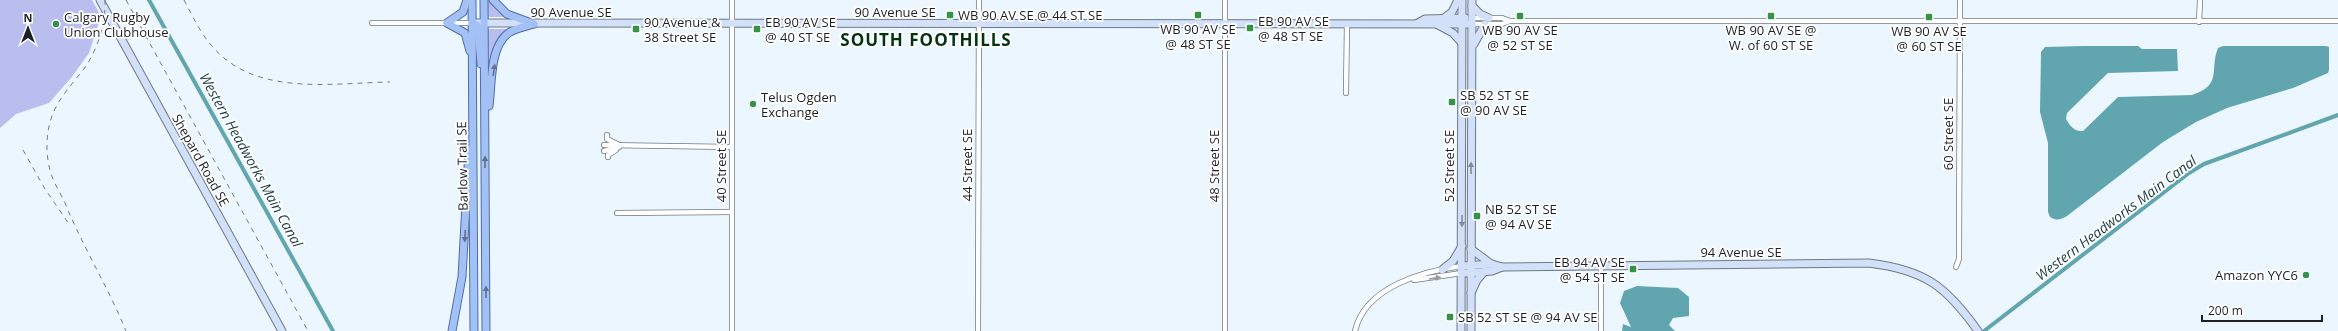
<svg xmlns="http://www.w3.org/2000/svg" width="2338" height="331" font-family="'Open Sans',sans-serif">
<rect width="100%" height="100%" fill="#ecf6ff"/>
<g fill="#b9beee">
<path d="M0,0H92L101,16L89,53L71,78L49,103L16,114L0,128Z"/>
<path d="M487,0H491L506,17H487Z"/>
<path d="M487,29H509L491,66H489Z"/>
</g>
<g fill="#61a6ae">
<path d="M2084,46H2138L2142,49H2177L2178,71L2108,73L2067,113L2066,119C2070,126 2075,132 2083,131L2118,97L2192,95C2223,85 2209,70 2218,48L2223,46H2326L2329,47V70L2328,73L2293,88L2227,108L2196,122L2163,142L2067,216C2060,220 2057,221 2050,217L2048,212V143L2040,112L2041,52L2045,47Z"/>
<path d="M1637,286L1678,288L1689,297V316L1673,318L1669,325L1675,331H1622L1623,324L1631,327L1620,303L1624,291Z"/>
</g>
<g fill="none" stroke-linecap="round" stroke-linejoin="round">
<g stroke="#61a6ae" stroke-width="4">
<path d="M149,0L333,331"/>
<path d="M1984,331L2189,173L2204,164L2338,115"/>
</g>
<g stroke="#707980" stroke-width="6">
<g id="street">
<path d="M732,0V331"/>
<path d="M1225,0V331"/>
<path d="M1472,18H1502L1510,21H2338"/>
<path d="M2199,22L2200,0"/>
<path d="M372,23H472"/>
<path d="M1472,24H1502L1510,21"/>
<path d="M1346,93L1347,23"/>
<path d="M607,135V139L619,145"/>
<path d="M604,145L732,147"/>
<path d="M604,151L619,147"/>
<path d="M608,157V155L616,150"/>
<path d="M617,213L732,212"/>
<path d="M1601,265V331"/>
<path d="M1956,267L1959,259L1960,0"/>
<path d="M1414,280L1462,273"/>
<path d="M978,331L979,0"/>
<path d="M1355,331C1365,287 1423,271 1462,266"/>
</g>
</g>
<g stroke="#707980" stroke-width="9">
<g id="secondary">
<path d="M100,0L282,331"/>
<path d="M1472,6L1480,14L1489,18"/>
<path d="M1444,18L1452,12L1458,0"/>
<path d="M472,23L1472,24"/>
<path d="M1418,23L1425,19L1465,18"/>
<path d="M1438,25L1453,33L1461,42"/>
<path d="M1474,44L1485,24"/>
<path d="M1471,249L1490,263"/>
<path d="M1462,266L1492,264L1502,267L1869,263C1925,270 1946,286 1978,331"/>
<path d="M1442,270L1453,261L1462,246"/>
<path d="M1466,273L1492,271L1502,267"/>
<path d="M1471,293L1477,280L1485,271"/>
<path d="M1461,331L1462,0"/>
<path d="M1471,331L1472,0"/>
</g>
</g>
<g stroke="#4e6ea7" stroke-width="9">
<g id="primary">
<path d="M472,0L474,331"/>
<path d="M484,0L486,331"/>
<path d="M493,0L507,14L534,24"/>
<path d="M447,23L465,33L470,51"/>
<path d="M447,23L463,12L467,0"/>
<path d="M472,23L477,25L478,29L481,64"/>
<path d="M489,106C492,85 489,45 510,32C517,28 527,26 534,24"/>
<path d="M452,331L462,277L469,149"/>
</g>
</g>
<use href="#street" stroke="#fff" stroke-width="4.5"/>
<use href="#secondary" stroke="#d2e0fa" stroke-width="7"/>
<use href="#primary" stroke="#a4c1f5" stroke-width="7"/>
<g stroke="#767b81" stroke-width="1" stroke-dasharray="5 5" stroke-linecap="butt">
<path d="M105,0C106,22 98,48 86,66C75,81 62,94 54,111C46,129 45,151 50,170C53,182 60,192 65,203C83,247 108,287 126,331"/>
<path d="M126,0L308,331"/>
<path d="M184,0C192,15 200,32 211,45C254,97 330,83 390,82"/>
<path d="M23,150L45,189L69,224"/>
</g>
</g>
<defs><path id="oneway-solid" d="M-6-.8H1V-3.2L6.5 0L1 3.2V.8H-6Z"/></defs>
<g fill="#61718c">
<use href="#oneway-solid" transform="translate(494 70) rotate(-82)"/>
<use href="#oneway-solid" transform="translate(485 162) rotate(-90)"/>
<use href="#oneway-solid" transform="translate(465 236) rotate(92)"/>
<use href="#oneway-solid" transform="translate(486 292) rotate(-90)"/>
</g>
<g fill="#818a9a">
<use href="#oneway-solid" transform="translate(1471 168) rotate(-90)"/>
<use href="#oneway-solid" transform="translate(1462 221) rotate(90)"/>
</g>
<use fill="#9a9b9c" href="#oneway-solid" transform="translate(1435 278) rotate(-9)"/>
<g fill="#349346" stroke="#fff" stroke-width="1.5">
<rect x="946" y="11" width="8" height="8" rx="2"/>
<rect x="1194" y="11" width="8" height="8" rx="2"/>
<rect x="1516" y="12" width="8" height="8" rx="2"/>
<rect x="1767" y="12" width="8" height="8" rx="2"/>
<rect x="1925" y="13" width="8" height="8" rx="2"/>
<circle cx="56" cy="24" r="4"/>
<rect x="1246" y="24" width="8" height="8" rx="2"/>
<rect x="632" y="25" width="8" height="8" rx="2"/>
<rect x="753" y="25" width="8" height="8" rx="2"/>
<rect x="1448" y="98" width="8" height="8" rx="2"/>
<circle cx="753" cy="104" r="4"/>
<rect x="1473" y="212" width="8" height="8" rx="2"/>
<rect x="1629" y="265" width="8" height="8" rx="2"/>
<circle cx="2306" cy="275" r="4"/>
<rect x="1446" y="313" width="8" height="8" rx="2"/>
</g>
<g text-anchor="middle" stroke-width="3.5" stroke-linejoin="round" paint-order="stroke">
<g font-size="13" fill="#1e2124" stroke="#fff">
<text x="571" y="17">90 Avenue SE</text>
<text x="895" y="17">90 Avenue SE</text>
<text transform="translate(1948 134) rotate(-90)" y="5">60 Street SE</text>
<text transform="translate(201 160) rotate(61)" y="5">Shepard Road SE</text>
<text transform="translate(967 165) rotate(-90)" y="5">44 Street SE</text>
<text transform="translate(462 166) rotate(-91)" y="5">Barlow Trail SE</text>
<text transform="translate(721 166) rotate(-90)" y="5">40 Street SE</text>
<text transform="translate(1214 166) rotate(-90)" y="5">48 Street SE</text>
<text transform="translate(1449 166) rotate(-90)" y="5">52 Street SE</text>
<text x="1741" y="257">94 Avenue SE</text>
</g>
<g font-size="13" fill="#1e2124" stroke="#fff" text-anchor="start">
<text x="958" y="20">WB 90 AV SE @ 44 ST SE</text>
<text x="64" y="22">Calgary Rugby<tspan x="64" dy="15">Union Clubhouse</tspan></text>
<text x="1258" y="26">EB 90 AV SE<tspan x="1258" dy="15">@ 48 ST SE</tspan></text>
<text x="644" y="27">90 Avenue &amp;<tspan x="644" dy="15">38 Street SE</tspan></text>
<text x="765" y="27">EB 90 AV SE<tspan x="765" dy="15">@ 40 ST SE</tspan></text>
<text x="1198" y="34" text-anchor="middle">WB 90 AV SE<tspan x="1198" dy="15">@ 48 ST SE</tspan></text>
<text x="1520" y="35" text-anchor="middle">WB 90 AV SE<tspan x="1520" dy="15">@ 52 ST SE</tspan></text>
<text x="1771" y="35" text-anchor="middle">WB 90 AV SE @<tspan x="1771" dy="15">W. of 60 ST SE</tspan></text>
<text x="1929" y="36" text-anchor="middle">WB 90 AV SE<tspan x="1929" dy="15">@ 60 ST SE</tspan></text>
<text x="1460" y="100">SB 52 ST SE<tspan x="1460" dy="15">@ 90 AV SE</tspan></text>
<text x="761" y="102">Telus Ogden<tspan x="761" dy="15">Exchange</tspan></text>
<text x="1485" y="214">NB 52 ST SE<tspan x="1485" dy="15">@ 94 AV SE</tspan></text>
<text x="1625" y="267" text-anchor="end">EB 94 AV SE<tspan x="1625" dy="15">@ 54 ST SE</tspan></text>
<text x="2298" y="280" text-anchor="end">Amazon YYC6</text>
<text x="1458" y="322">SB 52 ST SE @ 94 AV SE</text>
</g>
<g font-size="14" font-style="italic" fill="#1b3d41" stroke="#fff">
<text transform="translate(251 160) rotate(61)" y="5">Western Headworks Main Canal</text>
<text transform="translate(2116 218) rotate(-37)" y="5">Western Headworks Main Canal</text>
</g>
<g font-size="17" font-weight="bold" letter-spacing="1" fill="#03330f" stroke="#fff">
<text x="926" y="46">SOUTH FOOTHILLS</text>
</g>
</g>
<g transform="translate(28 28)" stroke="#ffffff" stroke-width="3" paint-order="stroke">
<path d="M0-3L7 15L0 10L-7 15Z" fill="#1e2124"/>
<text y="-6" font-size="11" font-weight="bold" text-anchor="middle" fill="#1e2124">N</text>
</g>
<path d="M2202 315v6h120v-6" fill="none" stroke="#1e2124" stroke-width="2"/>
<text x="2208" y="315" font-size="12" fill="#1e2124" stroke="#ffffff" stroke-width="3" paint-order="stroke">200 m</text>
</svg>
